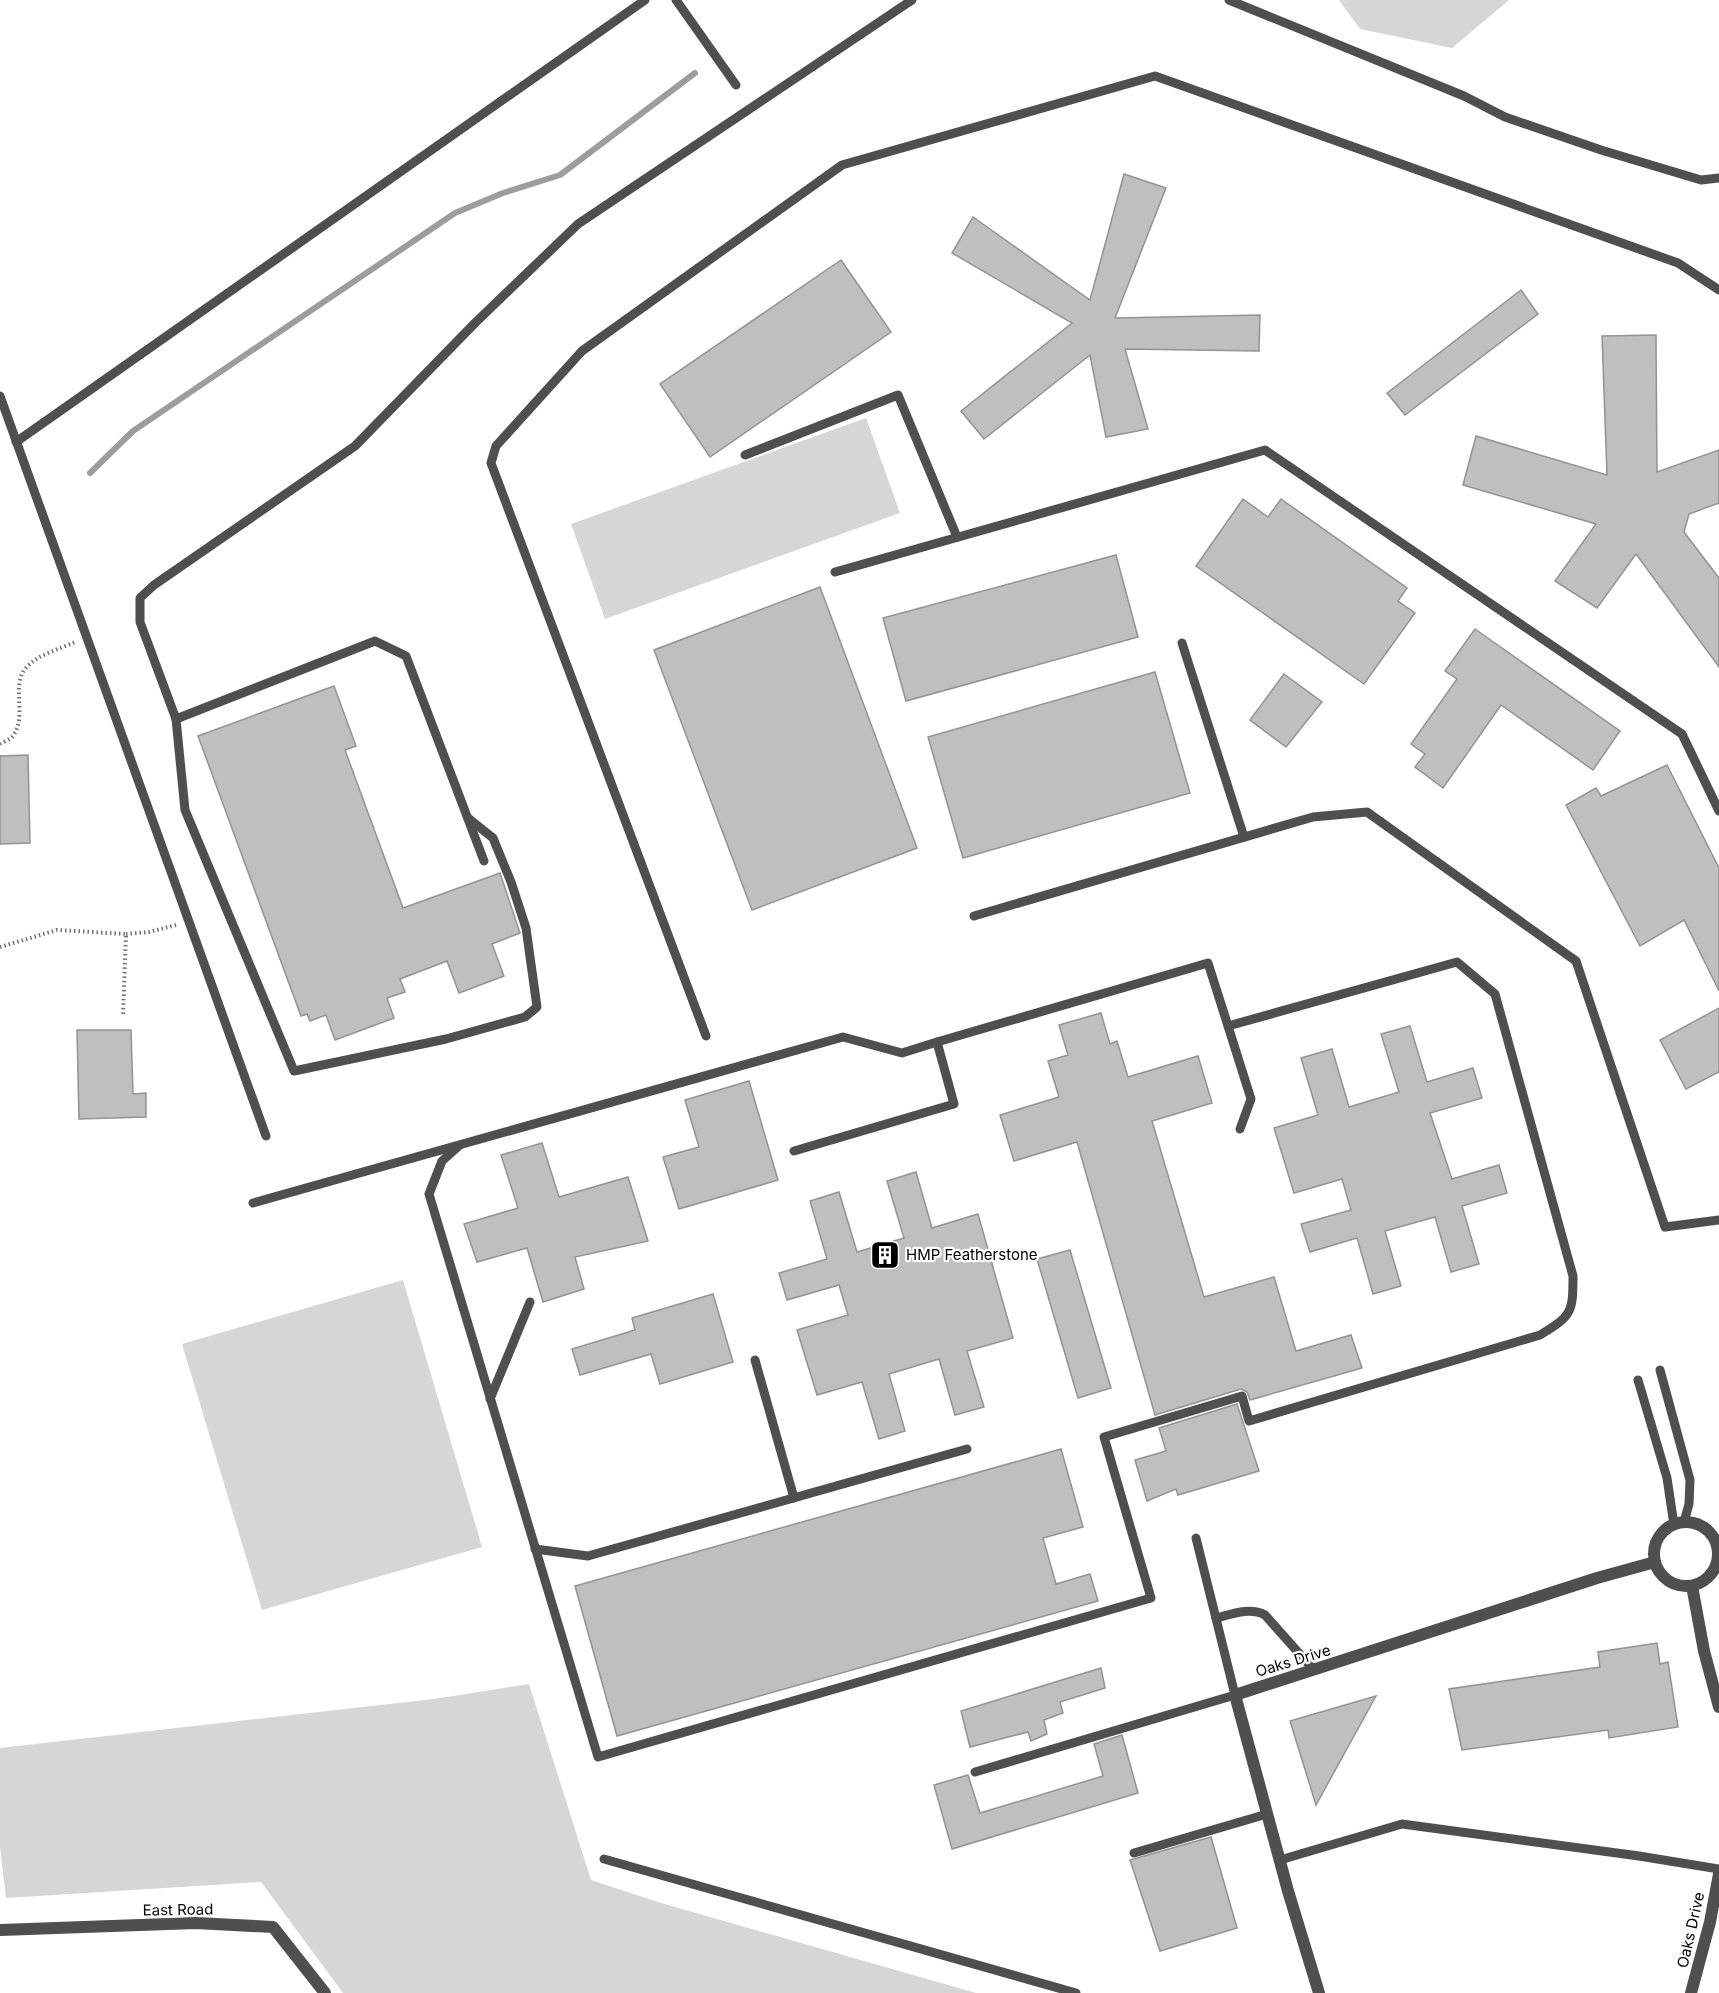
<svg xmlns="http://www.w3.org/2000/svg" width="1719" height="1993" font-family="Inter,sans-serif">
<rect width="100%" height="100%" fill="#fff"/>
<g fill="#d6d6d6">
<path d="M1339,0H1509L1452,48L1360,29Z"/>
<path d="M866,418L900,513L605,619L571,524Z"/>
<path d="M403,1280L482,1547L262,1610L182,1344Z"/>
<path d="M529,1684L591,1880L661,1903L976,1993H343L261,1882L6,1898L0,1847V1748L434,1699Z"/>
</g>
<g fill="none" stroke-linecap="round" stroke-linejoin="round">
<path stroke="#9d9d9d" stroke-width="6" d="M90,473L133,431L455,213L503,193L560,175L695,73"/>
</g>
<g fill="#bfbfbf" stroke="#939393" stroke-width="1.5">
<path d="M1124,174L1166,188L1115,318L1260,315L1259,351L1125,349L1148,429L1106,437L1090,355L984,439L961,411L1072,323L952,253L973,217L1090,300Z"/>
<path d="M841,260L891,332L710,457L660,384Z"/>
<path d="M1521,290L1538,314L1405,415L1387,393Z"/>
<path d="M1656,335L1657,472L1719,450V503L1689,514L1684,532L1719,578V667L1636,554L1597,608L1555,581L1596,524L1463,485L1476,436L1607,475L1602,336Z"/>
<path d="M1243,499L1268,517L1281,499L1407,588L1398,601L1415,613L1364,684L1196,566Z"/>
<path d="M1116,555L1138,637L906,701L883,618Z"/>
<path d="M820,587L917,848L752,910L654,650Z"/>
<path d="M1475,629L1620,731L1593,770L1501,705L1443,788L1415,767L1425,754L1411,744L1457,679L1445,671Z"/>
<path d="M1155,672L1190,793L963,858L928,737Z"/>
<path d="M1284,674L1322,702L1286,747L1250,720Z"/>
<path d="M334,686L356,746L345,750L403,908L500,873L520,933L492,944L504,976L459,993L447,961L400,979L405,992L387,998L394,1018L335,1040L326,1015L310,1021L307,1014L301,1016L198,736Z"/>
<path d="M28,755L30,843L0,844V756Z"/>
<path d="M1667,765L1719,868V991L1684,920L1640,946L1566,805L1596,788L1601,796Z"/>
<path d="M1719,1008V1072L1686,1089L1660,1040Z"/>
<path d="M1101,1013L1110,1044L1117,1041L1128,1077L1198,1056L1212,1103L1152,1121L1204,1297L1274,1277L1296,1351L1351,1335L1362,1368L1250,1400L1247,1392L1241,1389L1155,1415L1077,1142L1014,1161L1000,1115L1059,1097L1048,1061L1068,1055L1059,1025Z"/>
<path d="M1410,1026L1427,1082L1473,1068L1482,1098L1430,1113L1452,1179L1499,1165L1507,1193L1462,1206L1479,1264L1451,1272L1435,1217L1385,1231L1401,1286L1373,1294L1357,1238L1310,1252L1301,1224L1351,1210L1342,1179L1294,1193L1274,1128L1318,1115L1301,1058L1332,1049L1349,1107L1399,1092L1381,1034Z"/>
<path d="M77,1030H131L133,1094L146,1093V1117L79,1119Z"/>
<path d="M749,1081L778,1180L679,1209L663,1157L699,1147L685,1100Z"/>
<path d="M542,1143L559,1197L628,1177L648,1241L575,1257L584,1289L543,1302L527,1248L477,1262L464,1224L518,1208L501,1155Z"/>
<path d="M916,1172L932,1228L978,1214L1013,1338L967,1351L984,1407L955,1415L939,1359L889,1374L905,1431L879,1439L862,1382L817,1395L797,1330L848,1315L839,1285L787,1300L779,1273L827,1259L810,1201L839,1192L857,1252L904,1238L887,1181Z"/>
<path d="M1070,1250L1111,1388L1078,1398L1037,1259Z"/>
<path d="M713,1294L733,1362L660,1384L651,1354L580,1375L572,1349L635,1330L632,1318Z"/>
<path d="M1237,1404L1259,1471L1178,1495L1176,1489L1147,1501L1135,1460L1166,1451L1159,1428Z"/>
<path d="M1061,1449L1083,1527L1043,1538L1056,1584L1090,1574L1098,1601L617,1736L575,1586Z"/>
<path d="M1657,1643L1660,1664L1668,1662L1678,1727L1609,1738L1608,1730L1462,1750L1449,1689L1600,1667L1598,1652Z"/>
<path d="M1101,1668L1105,1688L1060,1702L1063,1713L1044,1720L1047,1734L1031,1741L1028,1732L970,1747L961,1711Z"/>
<path d="M1376,1696L1316,1805L1290,1721Z"/>
<path d="M1122,1735L1138,1793L952,1849L934,1785L968,1775L980,1813L1103,1776L1094,1744Z"/>
<path d="M1211,1837L1237,1928L1160,1951L1130,1860Z"/>
</g>
<g fill="none" stroke-linecap="round" stroke-linejoin="round">
<g stroke="#717171" stroke-width="4" stroke-dasharray="1.5 3" stroke-linecap="butt">
<path d="M0,744C3,742 9,740 12,737C28,718 11,687 25,669C36,655 60,649 75,642"/>
<path d="M126,934L149,932L176,925"/>
<path d="M0,947L57,930L126,934L123,1015"/>
</g>
<g stroke="#4f4f4f" stroke-width="9">
<path d="M676,0L736,85"/>
<path d="M1229,0L1464,96L1505,117L1601,150L1701,180L1719,178"/>
<path d="M0,396L266,1136"/>
<path d="M16,442L645,0"/>
<path d="M745,455L898,395L957,537"/>
<path d="M835,572L1265,450L1682,734L1719,811"/>
<path d="M1182,643L1244,837"/>
<path d="M176,719L375,641L406,656L484,861"/>
<path d="M468,818L493,838L511,882L526,928L537,1007L525,1017L446,1039L294,1071L185,810L176,719L140,622V598L154,585L355,446L475,323L578,224L912,0"/>
<path d="M974,916L1313,817L1367,812L1576,961L1665,1227L1719,1220"/>
<path d="M1228,1026L1251,1099L1240,1129"/>
<path d="M706,1036L491,463L496,446L582,351L842,165L1155,76L1678,263L1719,290"/>
<path d="M460,1145L442,1161L429,1194L598,1757L1151,1598L1104,1437L1242,1396L1249,1421L1540,1335C1572,1316 1573,1312 1573,1276L1495,994L1457,962L1228,1026L1208,963L937,1042"/>
<path d="M253,1203L843,1037L902,1053L937,1042L954,1104L794,1151"/>
<path d="M755,1360L794,1498"/>
<path d="M1660,1370L1690,1480L1689,1504L1684,1522"/>
<path d="M1638,1380L1667,1478L1674,1525"/>
<path d="M490,1399L530,1302"/>
<path d="M1715,1542L1719,1540"/>
<path d="M535,1549L588,1556L967,1449"/>
<path d="M1216,1618C1232,1614 1250,1607 1265,1615L1313,1669"/>
<path d="M975,1772L1235,1695L1196,1538"/>
<path d="M1134,1853L1267,1814"/>
<path d="M604,1859L1076,1993"/>
<path d="M1280,1860L1402,1824L1639,1856L1719,1869"/>
</g>
<g stroke="#4f4f4f" stroke-width="12">
<circle cx="1686" cy="1554" r="32"/>
<path d="M1692,1586L1704,1651L1719,1707"/>
<path d="M0,1930L196,1923L273,1927L325,1993"/>
<path d="M1319,1993L1288,1891L1235,1695L1597,1578L1655,1562"/>
<path d="M1691,1993L1710,1922L1719,1874"/>
</g>
</g>
<defs>
<g id="building-square" transform="scale(1.5)"><rect x="-9" y="-9" width="18" height="18" rx="4" fill="#000" stroke="#fff"/><path d="M-4-6H4V6H1V3H-1V6H-4ZM-2.5-4.3h1.7v1.8h-1.7ZM.8-4.3h1.7v1.8H.8ZM-2.5-1h1.7V.8h-1.7ZM.8-1h1.7V.8H.8Z" fill="#fff"/></g>
</defs>
<g fill-rule="evenodd">
<use href="#building-square" x="885" y="1255"/>
</g>
<g text-anchor="middle" stroke-width="4.5" stroke-linejoin="round" paint-order="stroke">
<g font-size="15" fill="#000" stroke="#fff" text-anchor="start">
<text x="906" y="1260">HMP Featherstone</text>
</g>
<g font-size="15" fill="#000" stroke="#fff">
<text transform="translate(1293 1661) rotate(-17)" y="5">Oaks Drive</text>
<text transform="translate(178 1910) rotate(-1)" y="5">East Road</text>
<text transform="translate(1691 1930) rotate(-77)" y="5">Oaks Drive</text>
</g>
</g>
</svg>
